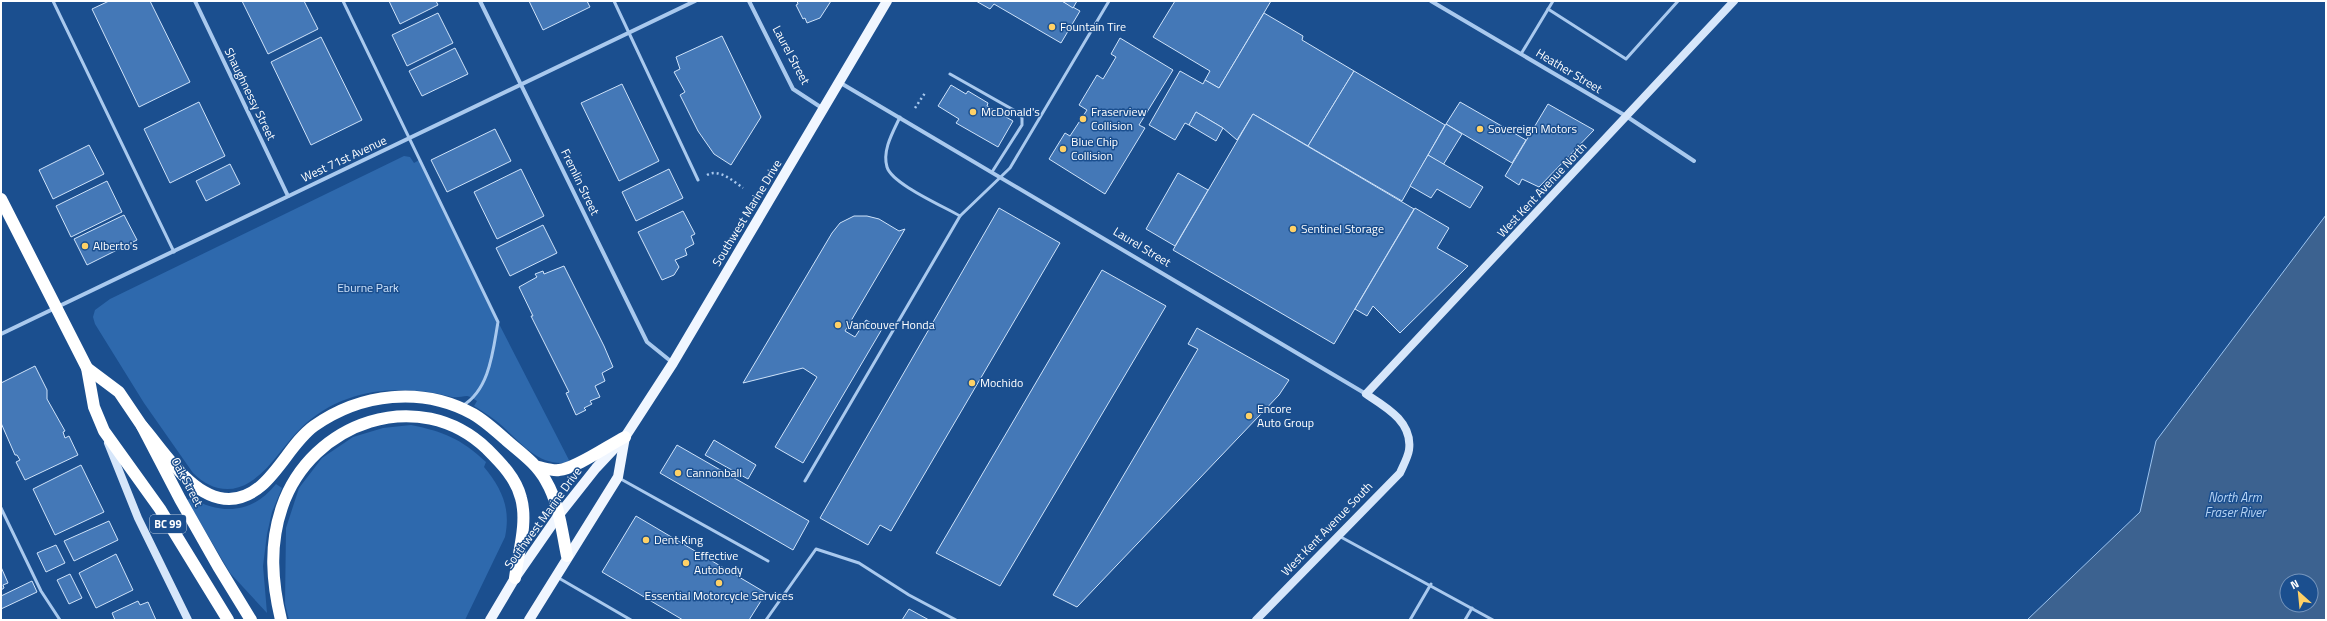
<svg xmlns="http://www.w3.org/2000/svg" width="2327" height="621" font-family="'Titillium Web',sans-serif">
<rect width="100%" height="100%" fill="#1b4f8f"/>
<g fill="#2e69ad">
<path d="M404,156L410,157L414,163L421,159L498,322L570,462C537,469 517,437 495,420C488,415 481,410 474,406L477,401C475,400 470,396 467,396C462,396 458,398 452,397C401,383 342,388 302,427C284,444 271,469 250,482C230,495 209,489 193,473L144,403L95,324L93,317L95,310L110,299Z"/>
<path d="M411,425C444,432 460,438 486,462L484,467C502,489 511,508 505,537L465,620H289L285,604L286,528L299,488L322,458L353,437L383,428Z"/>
<path d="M276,484L282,488L272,512L267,534L263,566L267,613L230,573L187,500L191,498C222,515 252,514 276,484Z"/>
</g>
<path fill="#3c6290" stroke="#9cc4f0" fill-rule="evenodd" d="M2326,215V620H2027L2140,512L2156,441ZM2287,581H2311V605H2287Z"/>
<g fill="#4478b7" stroke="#cfe3fa">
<path d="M109,1H150L190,82L139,107L92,9Z"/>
<path d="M242,1H304L318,29L268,54Z"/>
<path d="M389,1H436L438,5L400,24Z"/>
<path d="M529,1H587L590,7L543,30Z"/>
<path d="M797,1H831L820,18L807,23L805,18L803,19L796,5L798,4Z"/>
<path d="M976,1H1062L1080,11L1061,43L994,4L990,9Z"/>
<path d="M1062,1H1077L1073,8Z"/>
<path d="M1175,1H1271L1219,88L1205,80L1210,71L1153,37Z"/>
<path d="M438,13L453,43L407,66L392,35Z"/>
<path d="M1264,13L1303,36L1302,40L1354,71L1308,146L1253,114L1237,140L1223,128L1196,112L1189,125L1185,123L1175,140L1149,125L1180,71L1203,84L1205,80L1219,88Z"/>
<path d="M722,36L761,117L731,165L714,154L698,131L680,95L685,92L674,72L680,69L676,57Z"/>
<path d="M321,37L362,120L311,145L271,62Z"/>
<path d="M1120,38L1173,70L1139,125L1145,128L1105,194L1049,159L1065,133L1070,136L1087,110L1079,105L1097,75L1103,79L1116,57L1111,54Z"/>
<path d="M455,48L468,74L422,96L409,71Z"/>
<path d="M1354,71L1445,125L1402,201L1308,146Z"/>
<path d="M622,84L659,161L619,181L581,103Z"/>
<path d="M951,85L966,94L968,91L988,103L987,106L1013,121L998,147L956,123L959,119L938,106Z"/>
<path d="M199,102L225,156L170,183L144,129Z"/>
<path d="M1460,102L1526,140L1512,163L1446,124Z"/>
<path d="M1548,104L1594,130L1539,187L1522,179L1519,185L1505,176Z"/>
<path d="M1196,112L1223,128L1216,141L1189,125Z"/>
<path d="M1253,114L1414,209L1334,344L1173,250Z"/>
<path d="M1446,124L1462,134L1443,165L1428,155Z"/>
<path d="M495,129L511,161L447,192L431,160Z"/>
<path d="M89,145L104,174L53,199L39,170Z"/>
<path d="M1428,155L1483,187L1470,208L1437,189L1431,198L1410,186Z"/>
<path d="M230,164L240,184L206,201L196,181Z"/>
<path d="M521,169L544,216L497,239L474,192Z"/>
<path d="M669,169L683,198L636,221L622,192Z"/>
<path d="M1178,173L1208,190L1175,246L1146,229Z"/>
<path d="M107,181L122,212L71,237L56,206Z"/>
<path d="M999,208L1060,243L891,531L880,525L868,545L820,518Z"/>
<path d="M1415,208L1449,228L1437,248L1468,266L1400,333L1373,306L1367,316L1355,309Z"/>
<path d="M683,211L695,234L691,236L694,244L685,249L687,255L675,260L679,267L674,275L662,280L638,232Z"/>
<path d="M124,215L137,240L87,265L74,239Z"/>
<path d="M854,216H867L879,219L899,231L905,229L845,331L855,337L866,320L882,329L803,463L775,447L817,377L803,368L743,383L832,233L840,223Z"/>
<path d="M543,225L557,253L510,276L496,248Z"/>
<path d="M564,266L604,346L613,367L602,373L605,381L595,386L600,397L590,401L592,404L584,408L586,410L576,415L566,393L569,392L531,316H533L519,287L537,277L535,274L543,271L544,274Z"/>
<path d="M1102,270L1166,306L1000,586L936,553Z"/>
<path d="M1197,328L1289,380L1279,395L1077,607L1053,595L1198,349L1188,344Z"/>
<path d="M35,366L47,390V399L65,431L63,432L65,438L69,436L78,455L25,480L16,462L20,460L17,455H15L1,423V383Z"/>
<path d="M714,440L756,465L748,479L705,455Z"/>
<path d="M677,445L809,521L793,550L660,473Z"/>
<path d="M81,465L104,512L55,535L33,489Z"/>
<path d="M636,516L766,593L749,620H683L602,572Z"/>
<path d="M109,521L118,540L74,561L64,541Z"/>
<path d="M56,545L65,563L46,572L37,553Z"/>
<path d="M116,554L133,590L96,608L79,573Z"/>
<path d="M1,567L8,583L3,585L4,588L1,590Z"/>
<path d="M70,574L82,598L69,604L57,580Z"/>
<path d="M32,581L37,592L1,609V596Z"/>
<path d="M138,601L140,605L148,602L156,620H115L112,613Z"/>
<path d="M909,609L929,620H902Z"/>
</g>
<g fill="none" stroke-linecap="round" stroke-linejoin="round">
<g stroke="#a9c9ee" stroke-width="2.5" stroke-dasharray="2 3" stroke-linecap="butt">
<path d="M915,108L925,93"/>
<path d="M707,175C719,168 733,181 743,188"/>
</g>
<g stroke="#a9c9ee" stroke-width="3">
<path d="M53,1L174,252"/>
<path d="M343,1L498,322C493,350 490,390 462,406"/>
<path d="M614,1L698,180"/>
<path d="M1548,9L1626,59L1678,1"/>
<path d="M1521,54L1553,1"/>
<path d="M950,74L1019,113L1022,118V125L992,172"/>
<path d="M900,117C893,132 882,150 887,167C892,184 943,206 960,216"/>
<path d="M619,478L768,561"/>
<path d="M805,481L960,216L1010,168L1109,1"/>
<path d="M1,508L41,591L60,620"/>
<path d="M1339,536L1493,620"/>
<path d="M557,577L631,620"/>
<path d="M766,620L816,549L859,563L909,595L956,620"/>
<path d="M1410,620L1431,584"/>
<path d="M1465,620L1472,608"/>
</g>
<g stroke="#a9c9ee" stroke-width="4">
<path d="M195,1L288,196"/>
<path d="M480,1L647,342L673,363"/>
<path d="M749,1L793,89L822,108"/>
<path d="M1431,1L1626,116L1694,161"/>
<path d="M839,82L1366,394"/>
<path d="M1,334L695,1"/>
</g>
<g stroke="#d6e6fa" stroke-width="8">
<path d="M108,443L138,518L188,620"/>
<path d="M1256,620L1400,473C1403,466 1408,457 1409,450C1413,422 1386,407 1366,394L1734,1"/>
</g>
<g stroke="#f0f6ff" stroke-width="10">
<path d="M490,620L515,578L558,516L596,468L625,437L673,363L887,1"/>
<path d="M529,620L618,477L625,437"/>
</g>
<g stroke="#fff" stroke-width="12">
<path d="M1,199L87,368L94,407L104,431L160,509L228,620"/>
<path d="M87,368L119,392L142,426L180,499L218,566L251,620"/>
<path d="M142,426C164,451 192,499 229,499C270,498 285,447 314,426C361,393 422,386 473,414C485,421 496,431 506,440C521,453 537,464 546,481C559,503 562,532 567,556"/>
<path d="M538,467C544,468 552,471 559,470C575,469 609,445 625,437"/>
<path d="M281,620C272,582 269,545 282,507C311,422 419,384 487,449C501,463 516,478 521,498C528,523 518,553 515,578"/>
</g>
</g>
<g fill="#ffd166" stroke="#1b4f8f" stroke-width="1.5">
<circle cx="1052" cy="27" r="4"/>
<circle cx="973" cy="112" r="4"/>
<circle cx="1083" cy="119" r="4"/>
<circle cx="1480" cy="129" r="4"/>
<circle cx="1063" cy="149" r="4"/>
<circle cx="1293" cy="229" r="4"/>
<circle cx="85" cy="246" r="4"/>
<circle cx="838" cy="325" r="4"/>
<circle cx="972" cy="383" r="4"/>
<circle cx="1249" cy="416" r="4"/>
<circle cx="678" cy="473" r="4"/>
<circle cx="646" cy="540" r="4"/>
<circle cx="686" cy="563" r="4"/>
<circle cx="719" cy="583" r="4"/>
</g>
<g text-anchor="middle" stroke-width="3" stroke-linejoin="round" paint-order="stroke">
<rect fill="#1b4f8f" stroke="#bbcadd" stroke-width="1" x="150" y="515" width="36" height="18" rx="3"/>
<g font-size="11" font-weight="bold" fill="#fff">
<text x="168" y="528">BC 99</text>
</g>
<g font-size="12" fill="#fff" stroke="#1b4f8f" text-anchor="start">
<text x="1060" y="31">Fountain Tire</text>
<text x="981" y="116">McDonald's</text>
<text x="1091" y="116">Fraserview<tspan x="1091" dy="14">Collision</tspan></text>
<text x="1488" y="133">Sovereign Motors</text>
<text x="1071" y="146">Blue Chip<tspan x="1071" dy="14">Collision</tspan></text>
<text x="1301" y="233">Sentinel Storage</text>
<text x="93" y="250">Alberto's</text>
<text x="846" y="329">Vancouver Honda</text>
<text x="980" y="387">Mochido</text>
<text x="1257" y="413">Encore<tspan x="1257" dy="14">Auto Group</tspan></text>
<text x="686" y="477">Cannonball</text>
<text x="654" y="544">Dent King</text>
<text x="694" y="560">Effective<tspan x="694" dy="14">Autobody</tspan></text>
<text x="719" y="600" text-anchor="middle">Essential Motorcycle Services</text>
</g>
<g font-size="12" fill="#fff" stroke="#1b4f8f">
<text transform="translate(791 55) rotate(62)" y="4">Laurel Street</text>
<text transform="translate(1569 71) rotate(31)" y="4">Heather Street</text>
<text transform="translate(250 94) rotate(64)" y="4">Shaughnessy Street</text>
<text transform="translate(344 159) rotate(-25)" y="4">West 71st Avenue</text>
<text transform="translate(580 182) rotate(64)" y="4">Fremlin Street</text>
<text transform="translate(1542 190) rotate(-47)" y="4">West Kent Avenue North</text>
<text transform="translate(747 213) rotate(-59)" y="4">Southwest Marine Drive</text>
<text transform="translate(1142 247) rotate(31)" y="4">Laurel Street</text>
<text transform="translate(187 482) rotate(62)" y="4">Oak Street</text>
<text transform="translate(543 518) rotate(-54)" y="4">Southwest Marine Drive</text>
<text transform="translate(1327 529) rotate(-46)" y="4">West Kent Avenue South</text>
</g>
<g font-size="12" fill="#cfe3fa" stroke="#1b4f8f">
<text x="368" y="292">Eburne Park</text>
</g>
<g font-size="13" font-style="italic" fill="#b5d3f5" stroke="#1b4f8f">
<text x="2235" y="502">North Arm<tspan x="2235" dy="15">Fraser River</tspan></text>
</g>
</g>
<rect width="2327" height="621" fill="none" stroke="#ffffff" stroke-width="4"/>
<g transform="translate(2299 593) rotate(333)"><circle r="19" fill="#1b4f8f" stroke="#7695bc"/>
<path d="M0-3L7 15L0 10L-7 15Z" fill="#ffd166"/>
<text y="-6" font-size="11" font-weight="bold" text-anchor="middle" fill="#ffffff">N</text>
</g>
</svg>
